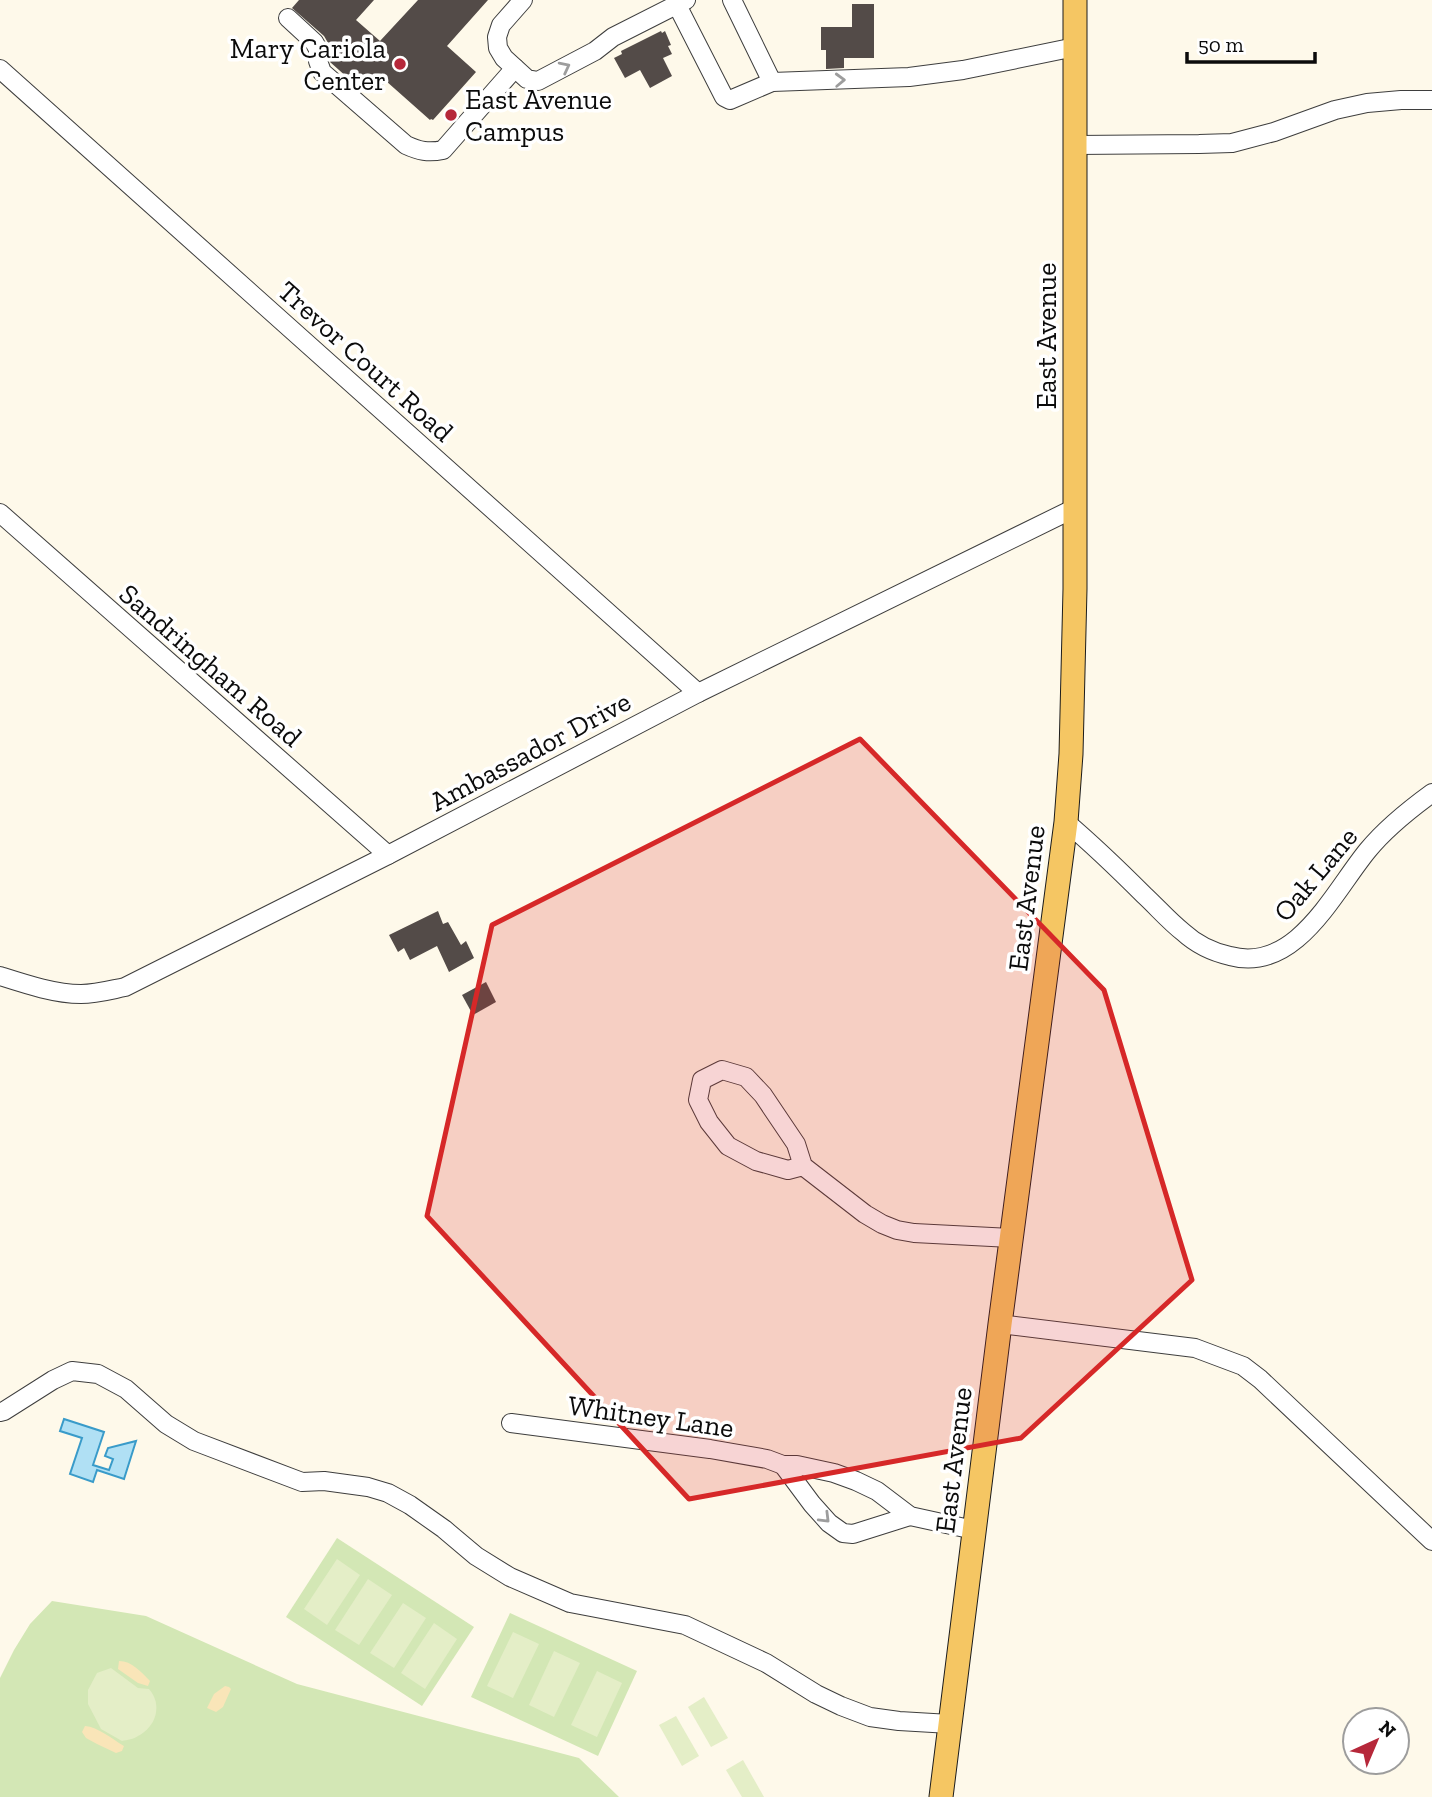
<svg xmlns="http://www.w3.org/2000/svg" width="1432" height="1797" font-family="'Zilla Slab',serif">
<rect width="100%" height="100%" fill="#fef9ea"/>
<g fill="#d3e7b5">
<path d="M337,1538L474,1627L422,1706L286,1617Z"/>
<path d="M52,1601L146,1616L297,1684L579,1758L619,1797H0V1678L14,1650L30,1624Z"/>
<path d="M510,1613L637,1671L598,1756L471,1697Z"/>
</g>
<g fill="#f9e5b8">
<path d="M119,1661C132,1661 141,1672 150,1681L148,1686L138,1683L118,1669Z"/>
<path d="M225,1686L229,1687L231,1689L223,1707L216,1712L207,1708L214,1694Z"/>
<path d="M85,1726C98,1727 112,1739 124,1746L122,1751L116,1753L97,1744L86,1738L82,1732Z"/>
</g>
<g fill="#e4eec7">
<path d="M337,1559L360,1575L327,1625L304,1609Z"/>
<path d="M368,1579L392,1595L359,1645L335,1630Z"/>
<path d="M403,1603L426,1618L394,1668L370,1653Z"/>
<path d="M434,1623L457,1639L425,1689L401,1673Z"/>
<path d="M513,1632L539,1644L513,1698L487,1686Z"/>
<path d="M554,1651L580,1663L554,1717L529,1705Z"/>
<path d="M111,1668L138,1688L149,1689C163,1705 156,1727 138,1736C134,1739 127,1740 122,1741L101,1729L88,1704V1690L97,1673Z"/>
<path d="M597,1671L622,1683L597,1737L571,1725Z"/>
<path d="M704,1697L728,1738L711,1747L688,1707Z"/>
<path d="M676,1716L699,1756L682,1766L659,1725Z"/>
<path d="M743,1760L764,1797H742L726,1770Z"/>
</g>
<path fill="#b0e0f4" stroke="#399bc9" stroke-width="2" d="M64,1419L104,1432L93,1465L109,1470L113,1459L105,1456L108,1448L136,1441L124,1479L97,1470L93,1482L70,1474L82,1438L60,1431Z"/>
<g fill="#534b48">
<path d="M299,0H374L356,20L380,41L418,0H488L447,46L476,72L433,120L431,119L430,120L386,81L381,87L373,80L368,86L353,72L348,78L330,62L329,51L331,48L324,36L292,8Z"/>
<path d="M852,4H874V58H844V68L826,69V50H821V27H852Z"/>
<path d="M661,31L662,33L665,31L671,45L668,46L672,54L663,58L672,76L650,88L640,70L625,78L614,58L622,54L621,51Z"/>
<path d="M438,911L443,924L448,922L461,945L466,941L474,958L449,972L437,946L410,960L404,948L398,952L389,935Z"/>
<path d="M486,982L496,1002L473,1015L462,995Z"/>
</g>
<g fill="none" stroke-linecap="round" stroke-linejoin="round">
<g stroke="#3e3e3e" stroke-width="20">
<g id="minor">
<path d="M523,0L501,25L497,37L498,48L504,58L527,79L538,81L595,51L613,37L686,0"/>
<path d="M732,0L772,82"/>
<path d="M677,5L724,97L730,100L772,82L909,77L963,70L1075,47"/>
<path d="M288,18L314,42L318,49V61L322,72L406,145C419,151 428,153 443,150L515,68"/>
<path d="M0,69L698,693"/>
<path d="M1075,145L1199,144L1232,143L1274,132L1335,110L1367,103L1401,100H1432"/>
<path d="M0,513L388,855"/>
<path d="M1066,822C1093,845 1119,870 1144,895C1157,907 1169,921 1183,932C1196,944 1212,952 1230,956C1296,974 1334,891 1368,850C1386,828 1410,809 1432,793"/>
<path d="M0,976C25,984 55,994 81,994C96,994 110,990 125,987L388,855L698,693L1075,508"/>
<path d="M803,1166L788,1170L756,1161L728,1146L709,1122L698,1100L702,1080L722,1070L746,1077L763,1095L796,1144L803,1166L865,1214L882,1224L897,1230L914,1233L1011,1238"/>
<path d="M1000,1324L1195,1348L1243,1366L1260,1379L1432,1541"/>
<path d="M0,1412L4,1411L53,1380L72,1371L98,1374L126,1389L166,1424L194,1441L302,1482L324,1481L368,1487L388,1493L410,1505L444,1529L476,1556L510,1577L570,1603L685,1625L766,1663L816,1694L841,1706L870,1717L899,1721L950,1724"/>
<path d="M511,1423L710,1449L767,1459L783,1465H797L834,1473L856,1481L877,1491L910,1516L974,1530"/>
<path d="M783,1465L812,1504L829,1523L843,1533L853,1534L910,1516"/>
</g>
</g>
<g stroke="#1c1c1c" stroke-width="25">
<path id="major" d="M941,1797L1000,1324L1066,822L1071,754L1075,589V0"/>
</g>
<use href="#minor" stroke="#fff" stroke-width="18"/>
<use href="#major" stroke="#f5c663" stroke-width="23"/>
</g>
<defs><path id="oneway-chevron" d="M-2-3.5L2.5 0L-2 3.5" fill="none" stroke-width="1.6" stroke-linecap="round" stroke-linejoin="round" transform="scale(1.75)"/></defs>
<g stroke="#9d9d9d">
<use href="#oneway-chevron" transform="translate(565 67) rotate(-27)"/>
<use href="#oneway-chevron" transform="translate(840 80) rotate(-2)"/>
<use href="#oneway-chevron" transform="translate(825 1518) rotate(45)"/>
</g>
<path fill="#d62828" fill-opacity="0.2" stroke="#d62828" stroke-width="5" stroke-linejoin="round" d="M860,739L1104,990L1192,1280L1021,1438L689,1499L427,1216L492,925Z"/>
<g fill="#b6283a" stroke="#fff" stroke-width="2.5">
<circle cx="400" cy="64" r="7"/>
<circle cx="451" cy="115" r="7"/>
</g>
<g text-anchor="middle" stroke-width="7" stroke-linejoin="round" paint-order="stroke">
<g font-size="28" fill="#0b0b0b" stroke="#fff" text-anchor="end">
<text x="386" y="58">Mary Cariola<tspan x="386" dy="32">Center</tspan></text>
<text x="465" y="109" text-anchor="start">East Avenue<tspan x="465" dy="32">Campus</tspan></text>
</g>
<g font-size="28" fill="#0b0b0b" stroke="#fff">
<text transform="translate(1046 336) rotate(-90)" y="10">East Avenue</text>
<text transform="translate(366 361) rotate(42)" y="10">Trevor Court Road</text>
<text transform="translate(211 665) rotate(41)" y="10">Sandringham Road</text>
<text transform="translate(530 751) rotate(-28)" y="10">Ambassador Drive</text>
<text transform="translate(1315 874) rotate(-50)" y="10">Oak Lane</text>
<text transform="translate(1026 898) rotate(-83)" y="10">East Avenue</text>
<text transform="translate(651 1416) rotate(8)" y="10">Whitney Lane</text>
<text transform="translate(953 1460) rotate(-83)" y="10">East Avenue</text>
</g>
</g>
<g transform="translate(1376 1741) rotate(44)"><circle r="33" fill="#ffffff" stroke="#9d9d9d" stroke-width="2"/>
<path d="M0-5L12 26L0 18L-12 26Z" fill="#b6283a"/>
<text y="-10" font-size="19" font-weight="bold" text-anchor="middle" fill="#0b0b0b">N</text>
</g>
<path d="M1187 52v10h128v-10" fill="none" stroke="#0b0b0b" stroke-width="3.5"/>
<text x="1198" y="52" font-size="21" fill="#0b0b0b" stroke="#ffffff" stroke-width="5" paint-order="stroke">50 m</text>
</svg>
